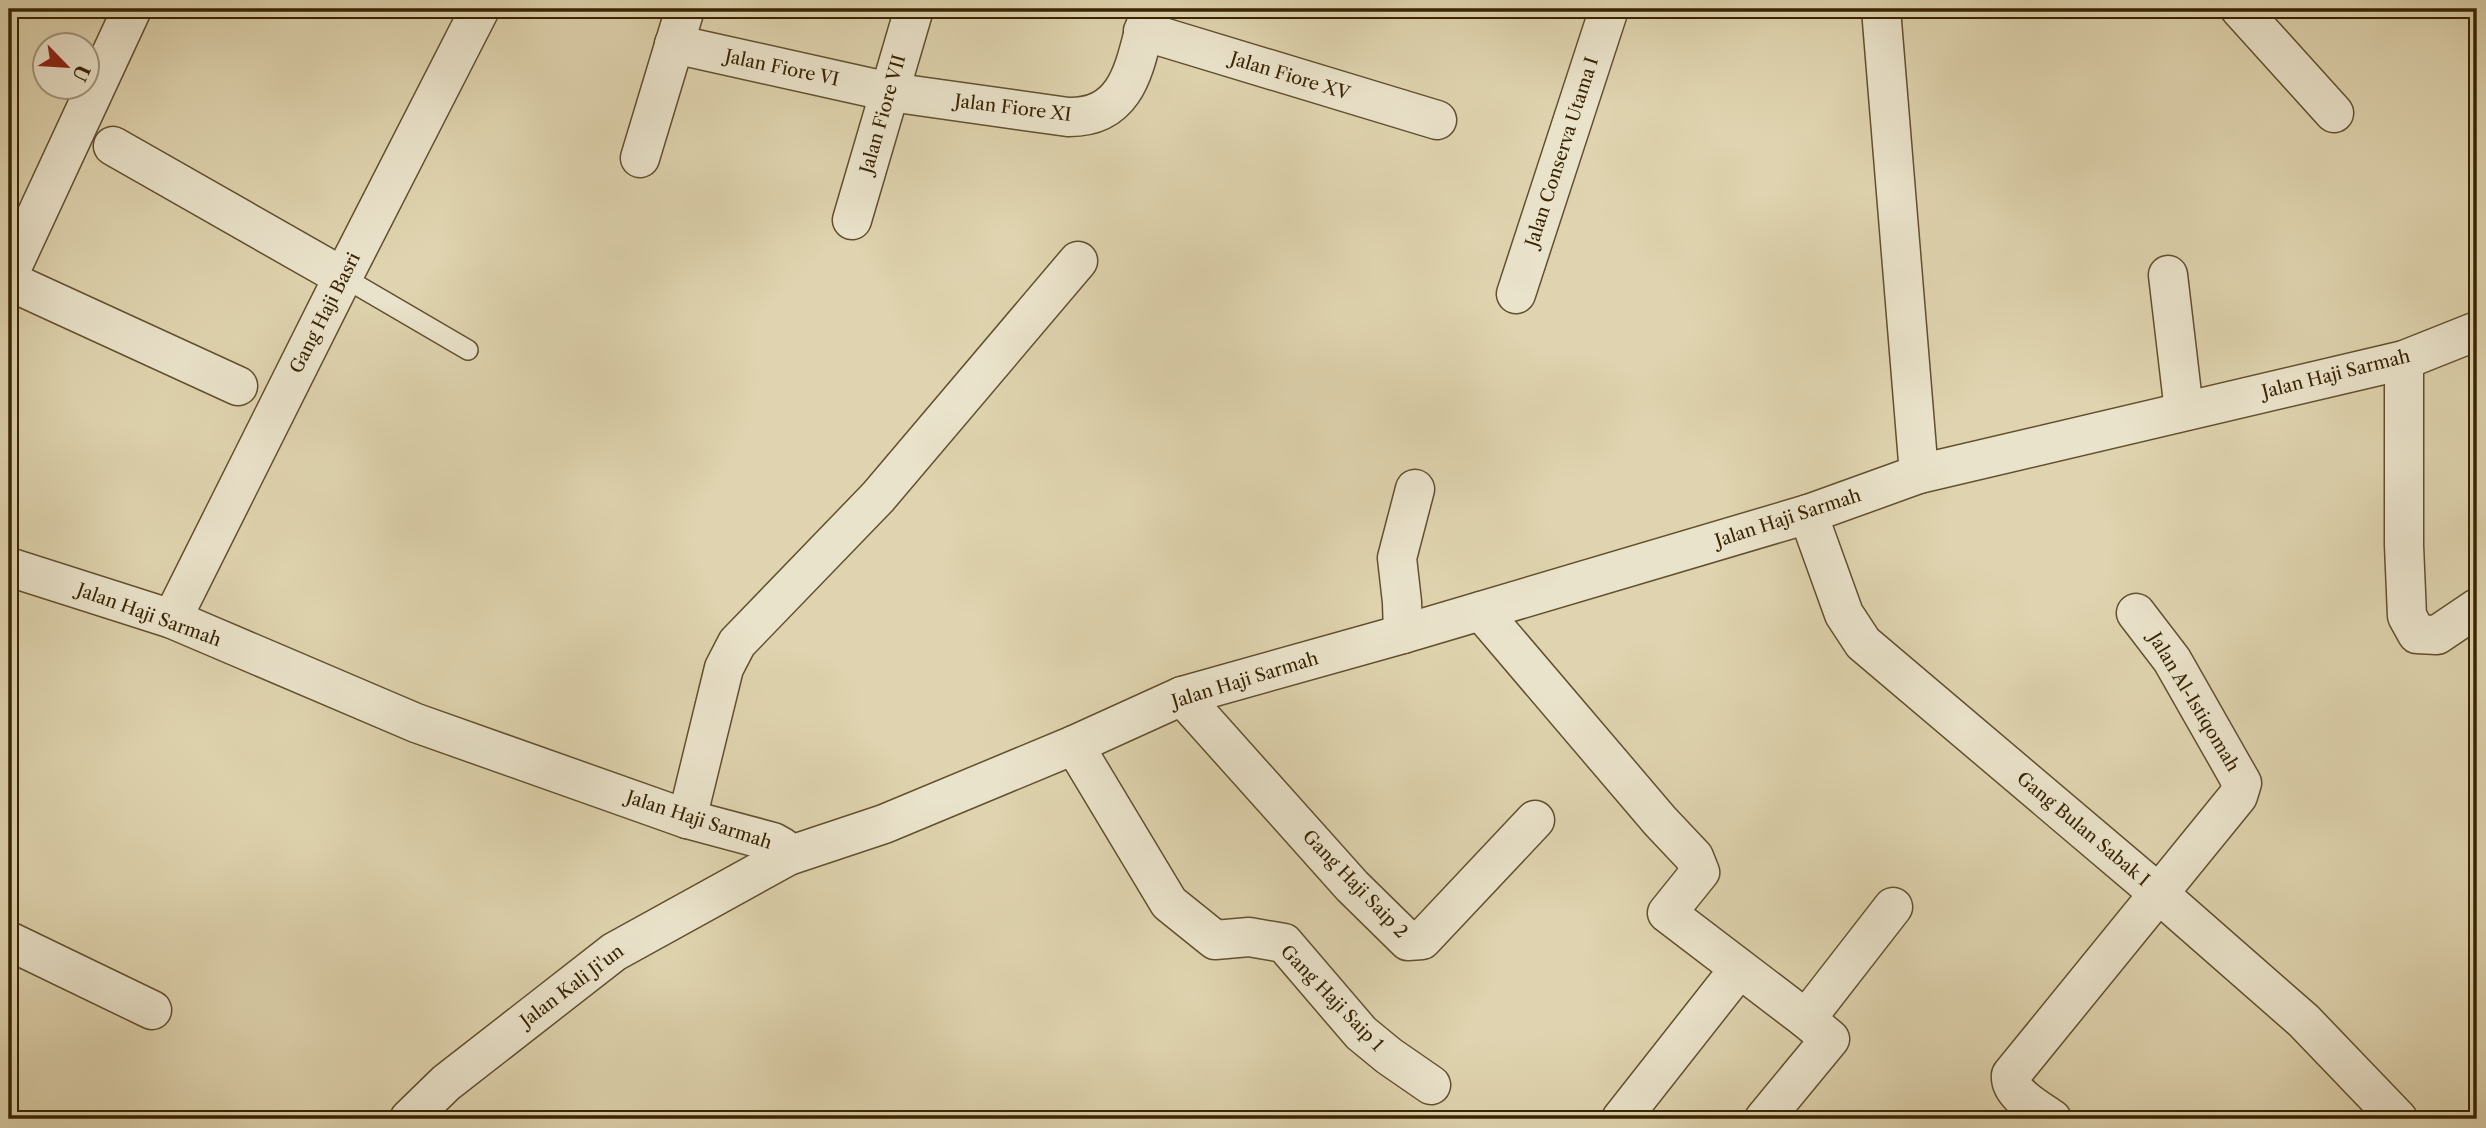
<svg xmlns="http://www.w3.org/2000/svg" width="2486" height="1128" font-family="'Libre Caslon Text',serif">
<rect width="100%" height="100%" fill="#dfd4af"/>
<filter id="stains"><feTurbulence type="fractalNoise" baseFrequency=".00286" numOctaves="4"/><feColorMatrix values="0 0 0 0 .2 0 0 0 0 .09 0 0 0 0 .02 0 0 0 .5 -.17"/></filter>
<radialGradient id="worn" r=".72"><stop offset=".6" stop-color="#630" stop-opacity="0"/><stop offset="1" stop-color="#630" stop-opacity=".3"/></radialGradient>
<g fill="none" stroke-linecap="round" stroke-linejoin="round">
<g stroke="#62502d" stroke-width="22">
<path id="service" d="M343,277L468,350"/>
</g>
<g stroke="#62502d" stroke-width="41">
<g id="minor">
<path d="M1881,9L1919,474"/>
<path d="M2240,9L2334,113"/>
<path d="M1143,31L1437,120"/>
<path d="M674,44L890,92L1068,117C1133,118 1135,58 1150,9"/>
<path d="M113,146L343,277"/>
<path d="M640,158L685,9"/>
<path d="M852,220L914,9"/>
<path d="M9,274L132,9"/>
<path d="M2168,275L2184,411"/>
<path d="M9,281L238,386"/>
<path d="M1516,294L1609,9"/>
<path d="M2404,360V545L2407,616L2417,634L2437,635L2477,608"/>
<path d="M1808,514L1844,614L1863,643L2158,893L2304,1021L2398,1119"/>
<path d="M9,567L172,619L416,723L687,819L773,842L782,847L788,856"/>
<path d="M1481,611L1660,821L1694,857L1700,872L1667,913L1806,1019"/>
<path d="M172,619L343,277L480,9"/>
<path d="M1403,634L1402,602L1397,558L1415,489"/>
<path d="M1182,696L1352,886L1408,941L1422,940L1535,820"/>
<path d="M1074,745L1169,903L1215,940L1249,937L1284,943L1361,1033L1389,1056L1431,1085"/>
<path d="M687,819L724,668L737,643L878,497L1078,261"/>
<path d="M9,941L152,1010"/>
<path d="M1621,1119L1739,969"/>
<path d="M1764,1119L1830,1039L1806,1019L1893,907"/>
<path d="M2052,1119C2038,1109 2009,1094 2011,1075L2238,796L2242,783L2172,660L2136,613"/>
</g>
</g>
<g stroke="#62502d" stroke-width="41">
<path id="tertiary" d="M409,1119L446,1083L614,952L788,856L884,824L1074,745L1182,696L1403,634L1808,514L1919,474L2404,360L2477,331"/>
</g>
<use href="#service" stroke="#eae3cb" stroke-width="19"/>
<use href="#minor" stroke="#eae3cb" stroke-width="38"/>
<use href="#tertiary" stroke="#eae3cb" stroke-width="38"/>
</g>
<g text-anchor="middle" stroke-width="5" stroke-linejoin="round" paint-order="stroke">
<g font-size="18" fill="#392402" stroke="#eae3cb">
<text transform="translate(782 68) rotate(12)" y="6">Jalan Fiore VI</text>
<text transform="translate(1290 76) rotate(17)" y="6">Jalan Fiore XV</text>
<text transform="translate(1013 108) rotate(7)" y="6">Jalan Fiore XI</text>
<text transform="translate(883 114) rotate(-74)" y="6">Jalan Fiore VII</text>
<text transform="translate(1562 152) rotate(-72)" y="6">Jalan Conserva Utama I</text>
<text transform="translate(325 313) rotate(-63)" y="6">Gang Haji Basri</text>
<text transform="translate(2336 374) rotate(-14)" y="6">Jalan Haji Sarmah</text>
<text transform="translate(1788 518) rotate(-18)" y="6">Jalan Haji Sarmah</text>
<text transform="translate(149 615) rotate(20)" y="6">Jalan Haji Sarmah</text>
<text transform="translate(1245 680) rotate(-17)" y="6">Jalan Haji Sarmah</text>
<text transform="translate(2194 702) rotate(59)" y="6">Jalan Al-Istiqomah</text>
<text transform="translate(699 820) rotate(18)" y="6">Jalan Haji Sarmah</text>
<text transform="translate(2083 829) rotate(40)" y="6">Gang Bulan Sabak I</text>
<text transform="translate(1355 884) rotate(46)" y="6">Gang Haji Saip 2</text>
<text transform="translate(572 986) rotate(-37)" y="6">Jalan Kali Ji'un</text>
<text transform="translate(1332 998) rotate(46)" y="6">Gang Haji Saip 1</text>
</g>
</g>
<rect width="2486" height="1128" fill="none" stroke="#dfd4af" stroke-width="35"/>
<rect x="10" y="10" width="2465" height="1107" fill="none" stroke="#392402" stroke-width="3.5"/>
<rect x="18" y="18" width="2451" height="1093" fill="none" stroke="#392402" stroke-width="2"/>
<g transform="translate(66 66) rotate(115)"><circle r="33" fill="#eae3cb" stroke="#a3977b" stroke-width="2"/>
<path d="M0-5L12 26L0 18L-12 26Z" fill="#8f2418"/>
<text y="-10" font-size="19" font-weight="bold" text-anchor="middle" fill="#392402">U</text>
</g>
<rect width="100%" height="100%" filter="url(#stains)"/>
<rect width="100%" height="100%" fill="url(#worn)"/>
</svg>
